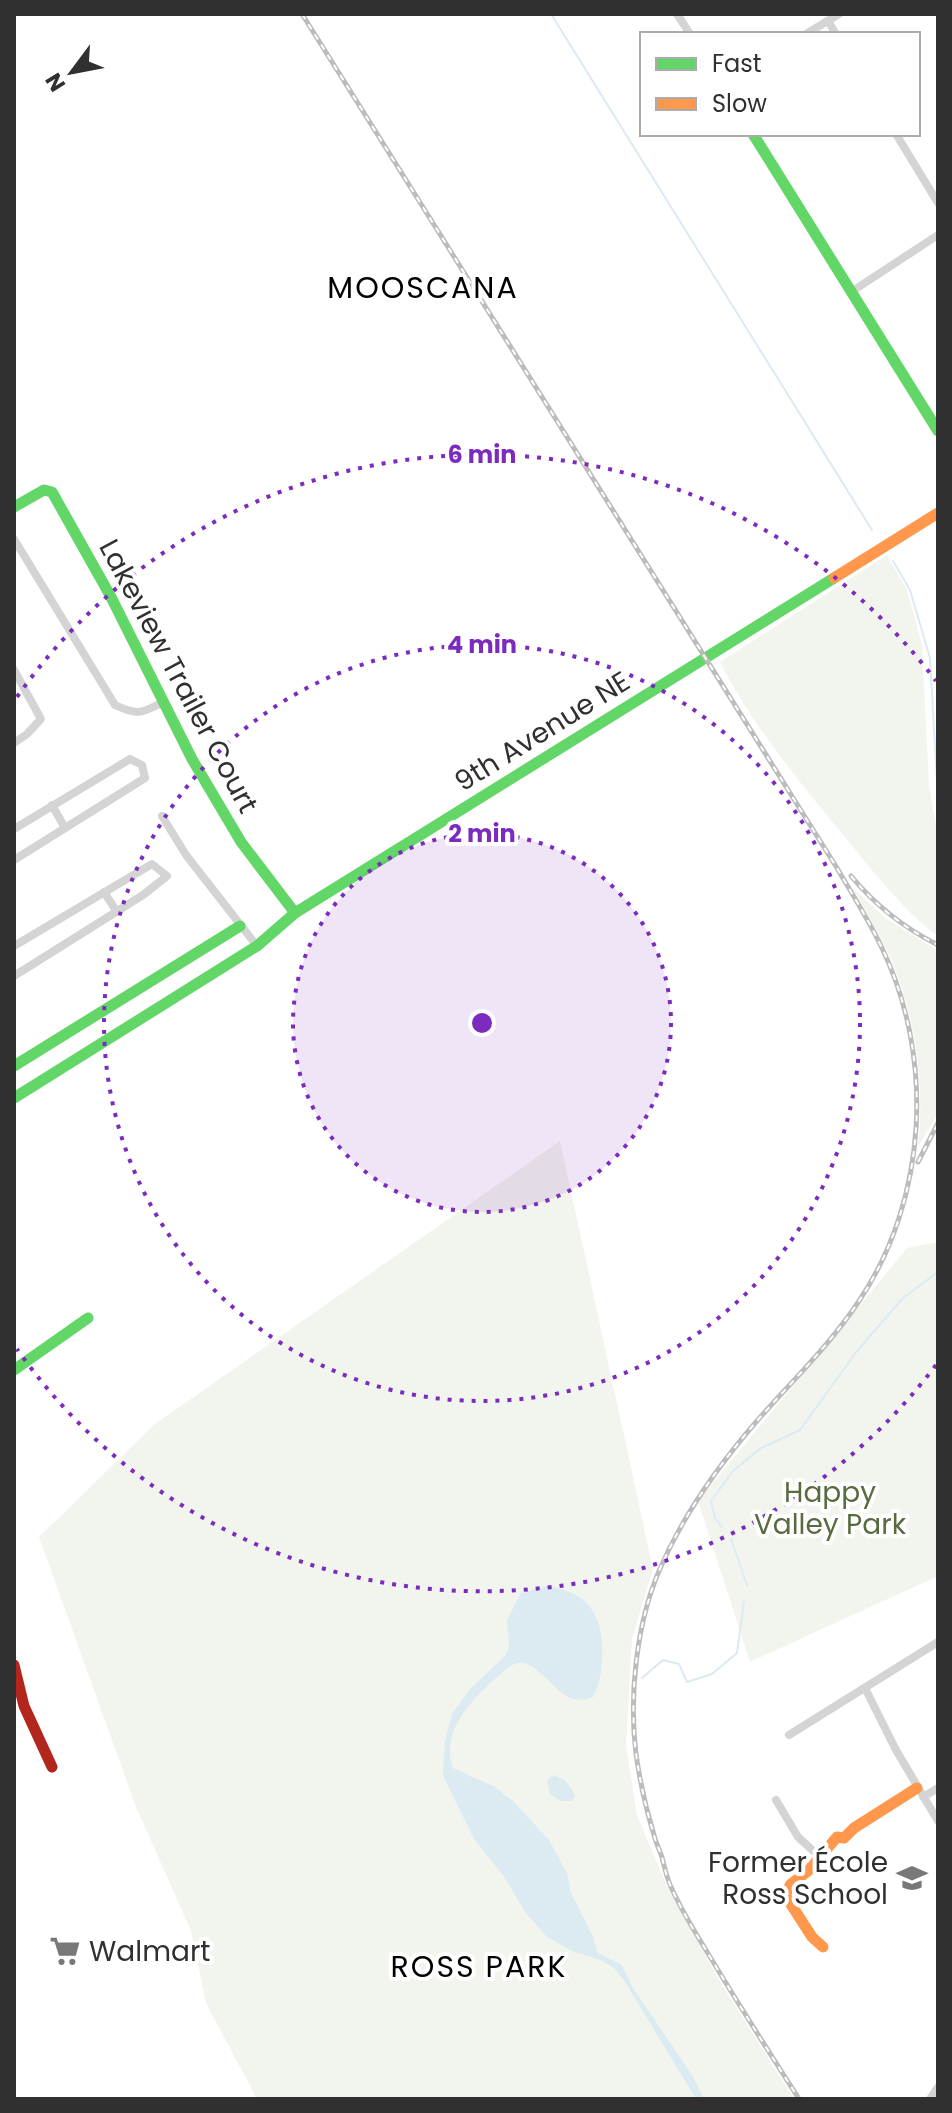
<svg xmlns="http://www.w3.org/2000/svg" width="952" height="2113" font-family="Poppins,sans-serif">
<rect width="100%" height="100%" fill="#fff"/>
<g fill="#f2f5ed">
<path d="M887,555L907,590L922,645L929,785L938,837V936C904,911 876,875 849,842C805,789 751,724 720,662Z"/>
<path d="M853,888L885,918L938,951V1113L918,1147C925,1083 916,1019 891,959C880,935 866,912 853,888Z"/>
<path d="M560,1141L653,1569L632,1639L626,1745L637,1815L668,1889L722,1985L794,2099H257L206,2003L191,1931L136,1807L39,1537L155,1424Z"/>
<path d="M938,1242V1576L750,1662L698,1501L907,1248Z"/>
</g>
<g fill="#dbebf1">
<path d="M548,1586C591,1592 605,1620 602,1660C601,1674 600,1684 593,1697C561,1711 547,1668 523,1663C513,1661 504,1671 497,1677C472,1699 440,1732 453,1768L495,1787L513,1801L549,1840L567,1873L571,1893L592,1935L598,1953L622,1965L633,1988L692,2075L704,2099H696L625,1982L614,1968L603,1961L572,1951L547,1937L525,1912L505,1878L474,1839L443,1776L445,1741L452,1714L469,1690L505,1656L509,1646L507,1620L521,1593Z"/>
<path d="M554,1775L566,1781L575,1795L572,1801H560L550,1794L547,1780Z"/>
</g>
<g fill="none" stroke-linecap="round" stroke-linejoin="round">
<g stroke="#dbebf1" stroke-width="2">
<path d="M551,14L872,530"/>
<path d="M893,561L910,590L930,658L938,799"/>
<path d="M722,1527L715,1518L711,1501L733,1471L761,1448L800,1430L857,1351L903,1298L938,1272"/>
<path d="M731,1539L747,1585"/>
<path d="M642,1678L663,1660L679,1664L687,1682L712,1674L737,1653L744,1601"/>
</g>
<g stroke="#d4d4d4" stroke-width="8">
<path d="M677,14L690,34"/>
<path d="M828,21L836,34"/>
<path d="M806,34L839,14"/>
<path d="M896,134L938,203"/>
<path d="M851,292L938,235"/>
<path d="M14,539L115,705C138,716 142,713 163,702"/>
<path d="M14,670L41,719L27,734L14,743"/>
<path d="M52,805L65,828"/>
<path d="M162,816L186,855L257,946"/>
<path d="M14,829L130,759L142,765L145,778L14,860"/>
<path d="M104,892L117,912"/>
<path d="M14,946L152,864L167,876L143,895L14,976"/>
<path d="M865,1688L896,1750L938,1821"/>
<path d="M789,1735L938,1642"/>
<path d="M923,1797L938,1788"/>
<path d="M776,1800L798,1837L820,1857"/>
<path d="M930,2099L938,2087"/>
</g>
<g stroke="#63d668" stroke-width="11">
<path d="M753,134L938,431"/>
<path d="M14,507L44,490L52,492L111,597L192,759L241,842L295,913"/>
<path d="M14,1066L240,926"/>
<path d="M14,1098L257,946L295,913L834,578"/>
<path d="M14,1370L88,1318"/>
</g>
<g stroke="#ff974d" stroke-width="11">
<path d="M834,578L938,513"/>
<path d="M823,1947L812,1937L785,1895L791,1884L808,1871L837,1837L844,1838L854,1828L917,1788"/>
</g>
<path stroke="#b3261e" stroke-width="11" d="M14,1665L24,1706L52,1767"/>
<g stroke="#bcbcbc" stroke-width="5">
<g id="rail">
<path d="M302,14L837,868C852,894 868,919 881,946C935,1057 928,1198 859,1301C830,1345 791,1382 756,1422C718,1466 682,1517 659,1571C636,1625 629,1697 636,1754C640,1782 646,1809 654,1835C656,1844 661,1852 663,1861C665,1870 667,1878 671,1887C683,1914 700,1940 715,1965C742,2010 771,2055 799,2099"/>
<path d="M851,876C876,906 904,928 938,945"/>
<path d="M918,1162L938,1123"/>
</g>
</g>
<use href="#rail" stroke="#fff" stroke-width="2" stroke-dasharray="6" stroke-linecap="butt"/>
</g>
<circle cx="482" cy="1023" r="189" fill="#7b2cbf" fill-opacity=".12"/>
<g fill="none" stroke="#7b2cbf" stroke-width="4" stroke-dasharray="4 8">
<circle cx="482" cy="1023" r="189"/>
<circle cx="482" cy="1023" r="378"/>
<path d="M936 1365A568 568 0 0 1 17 1349M17 697A568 568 0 0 1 936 681"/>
</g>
<defs>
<g id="school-bare" transform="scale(2.4)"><path d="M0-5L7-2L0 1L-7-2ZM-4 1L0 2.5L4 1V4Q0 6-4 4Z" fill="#787878" stroke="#fff" stroke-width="2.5" paint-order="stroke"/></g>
<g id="supermarket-bare" transform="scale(2.4)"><path d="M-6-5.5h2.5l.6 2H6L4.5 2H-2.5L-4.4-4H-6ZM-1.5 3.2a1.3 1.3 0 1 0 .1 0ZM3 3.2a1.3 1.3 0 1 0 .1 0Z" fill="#787878" stroke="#fff" stroke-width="2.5" paint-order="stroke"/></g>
</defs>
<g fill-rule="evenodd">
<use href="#school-bare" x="912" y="1878"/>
<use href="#supermarket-bare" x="65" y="1951"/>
</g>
<g text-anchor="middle" stroke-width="8" stroke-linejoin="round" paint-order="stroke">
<g font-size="28" fill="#303030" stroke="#fff">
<text transform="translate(179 676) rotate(62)" y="10">Lakeview Trailer Court</text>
<text transform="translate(542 731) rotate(-32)" y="10">9th Avenue NE</text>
</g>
<g font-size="28" fill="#576b3f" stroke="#fff">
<text x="830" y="1502">Happy<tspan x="830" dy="32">Valley Park</tspan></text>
</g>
<g font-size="28" fill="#303030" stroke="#fff" text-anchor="end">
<text x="888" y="1872">Former École<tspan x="888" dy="32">Ross School</tspan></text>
<text x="89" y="1961" text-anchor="start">Walmart</text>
</g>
<g font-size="30" letter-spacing="2" fill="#000" stroke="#fff">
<text x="423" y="298">MOOSCANA</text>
<text x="479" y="1977">ROSS PARK</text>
</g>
</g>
<circle cx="482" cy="1023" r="12" fill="#7b2cbf" stroke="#fff" stroke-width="4"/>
<g font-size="24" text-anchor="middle" font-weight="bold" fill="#7b2cbf" stroke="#fff" stroke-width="8" stroke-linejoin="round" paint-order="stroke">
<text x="482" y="463">6 min</text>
<text x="482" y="653">4 min</text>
<text x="482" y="842">2 min</text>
</g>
<rect width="952" height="2113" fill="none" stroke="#303030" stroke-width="32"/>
<rect x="640" y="32" width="280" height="104" fill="#ffffff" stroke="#acacac" stroke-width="2"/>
<rect x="656" y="58" width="40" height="12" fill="#63d668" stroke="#acacac" stroke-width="2"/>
<text x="712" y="72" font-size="24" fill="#303030">Fast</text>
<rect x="656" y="98" width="40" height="12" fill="#ff974d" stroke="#acacac" stroke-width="2"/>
<text x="712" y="112" font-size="24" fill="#303030">Slow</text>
<g transform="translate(72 72) rotate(238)" stroke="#ffffff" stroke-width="6" paint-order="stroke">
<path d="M0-6L14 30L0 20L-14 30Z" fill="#303030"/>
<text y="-12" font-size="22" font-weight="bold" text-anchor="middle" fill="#303030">N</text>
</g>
</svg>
